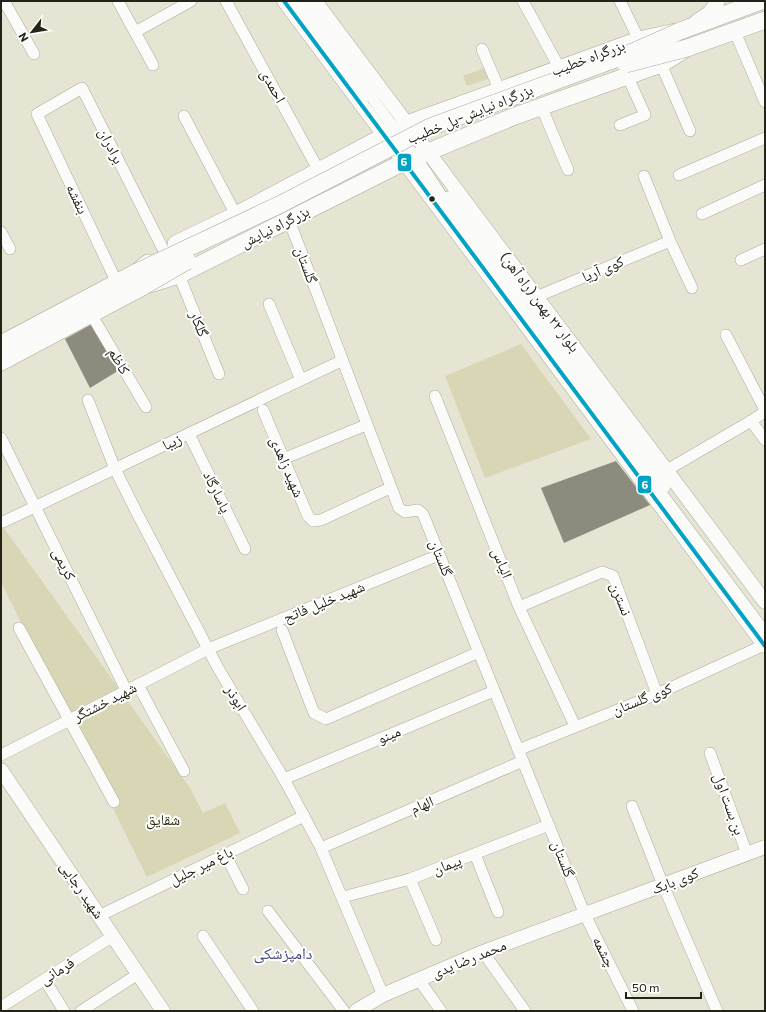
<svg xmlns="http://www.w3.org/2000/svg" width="766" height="1012" font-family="Commissioner,'Noto Naskh Arabic',sans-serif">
<rect width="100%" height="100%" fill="#e6e5d4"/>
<g fill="#d9d6b5">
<path d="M487,67L491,78L467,86L463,76Z"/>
<path d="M521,344L591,439L485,478L445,376Z"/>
<path d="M1,524L190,788L203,813L225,803L240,833L147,877L1,582Z"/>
</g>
<g fill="#8c8b7e">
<path d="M94,323L121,369L90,388L65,339Z"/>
<path d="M616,461L650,505L564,543L541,488Z"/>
</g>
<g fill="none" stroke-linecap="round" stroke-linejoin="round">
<g stroke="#acab9e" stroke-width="12">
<g id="minor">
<path d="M4,1L34,54"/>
<path d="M118,1L153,65"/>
<path d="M226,1L319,171"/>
<path d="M294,1L357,85L369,96"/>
<path d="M305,1L363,80L375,102L426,172L454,216L765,632"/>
<path d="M523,1L560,69"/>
<path d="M620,1L639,40"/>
<path d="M135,32L191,1"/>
<path d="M735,32L765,102"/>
<path d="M482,49L499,89"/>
<path d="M661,64L690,131"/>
<path d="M541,106L568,170"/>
<path d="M184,116L236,215"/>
<path d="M620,125L645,115L627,75"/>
<path d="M679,175L765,138"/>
<path d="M644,176L670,241L692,288"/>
<path d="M448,197L547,325L665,487"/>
<path d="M702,214L765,185"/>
<path d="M289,220L399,508L405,512L418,510L423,514L585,915L633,1011"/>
<path d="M1,232L10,249"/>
<path d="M741,260L765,249"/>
<path d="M179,275L219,374"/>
<path d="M117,283L37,114L82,88L164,251"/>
<path d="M536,297L670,241"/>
<path d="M269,304L301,380"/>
<path d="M91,314L146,407"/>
<path d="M435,396L519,607L575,726"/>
<path d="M88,400L115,469L136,511L218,668L284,779L321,848L383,995"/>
<path d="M263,410L308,516L313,521L321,520L390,488"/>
<path d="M751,421L765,440"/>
<path d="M189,434L245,549"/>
<path d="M1,438L126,690"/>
<path d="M283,459L366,425"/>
<path d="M667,470L751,421L763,413L765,410L726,335"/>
<path d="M3,522L341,361"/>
<path d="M519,607L602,572L613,576L657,694"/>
<path d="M19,628L114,802"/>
<path d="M282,630L314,713L326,719L479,652"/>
<path d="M138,685L184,771"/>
<path d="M518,750L657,694L764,645"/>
<path d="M710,753L747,854"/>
<path d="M1,755L208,649L439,555"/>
<path d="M284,779L494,691"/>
<path d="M632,806L663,885L717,1011"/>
<path d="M321,848L523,761"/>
<path d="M225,854L243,889"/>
<path d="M475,854L498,912"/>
<path d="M410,879L436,940"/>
<path d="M343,897L410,879L549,825"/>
<path d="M268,911L344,1011"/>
<path d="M99,916L304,816"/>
<path d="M203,936L253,1011"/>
<path d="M483,952L525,1011"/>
<path d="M419,980L441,1011"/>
<path d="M48,985L64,1011"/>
<path d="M1,1007L113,936"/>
<path d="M81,1011L138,974"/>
</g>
</g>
<g stroke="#acab9e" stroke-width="15">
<g id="major">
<path d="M284,1L765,646"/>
<path d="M315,1L765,602"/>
<path d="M697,21L709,13L718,1"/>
<path d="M1,770L163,1011"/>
<path d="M356,1011L383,995L483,952L765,847"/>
</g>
</g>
<g stroke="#acab9e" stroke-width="18">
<g id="highway">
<path d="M176,244L236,215L407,124L639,40L680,31L761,1"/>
<path d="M1,344L137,272L148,263"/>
<path d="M1,362L144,286L179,275L404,162L515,116L661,64L687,48L765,20"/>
</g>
</g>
<use href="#minor" stroke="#fbfbf9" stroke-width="11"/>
<use href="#major" stroke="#fbfbf9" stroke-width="14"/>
<use href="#highway" stroke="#fbfbf9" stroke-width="17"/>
<g stroke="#acab9e" stroke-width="18" stroke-linecap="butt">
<g id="highway-bridge">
<path d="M626,64L687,48"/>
<path d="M137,272L281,204L430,127L626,55L680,31"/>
<path d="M144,286L187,261"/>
</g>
</g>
<use href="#highway-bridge" stroke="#fbfbf9" stroke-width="17"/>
<g stroke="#fff" stroke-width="7">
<path id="bus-1" d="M284,1L765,646"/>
</g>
<use href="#bus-1" stroke="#02a2c5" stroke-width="4"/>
</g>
<circle fill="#242317" stroke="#fff" stroke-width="1.5" cx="432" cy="199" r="3.5"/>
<g text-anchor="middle" stroke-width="4" stroke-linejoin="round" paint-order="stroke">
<g font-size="15" fill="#242317" stroke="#fff">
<text transform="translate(588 58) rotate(-20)" y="5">بزرگراه خطیب</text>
<text transform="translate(273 86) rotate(61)" y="5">احمدی</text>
<text transform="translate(470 114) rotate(-22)" y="5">بزرگراه نیایش-پل خطیب</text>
<text transform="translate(111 146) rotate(63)" y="5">برادران</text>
<text transform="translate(77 199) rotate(64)" y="5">بنفشه</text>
<text transform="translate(275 227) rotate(-27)" y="5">بزرگراه نیایش</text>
<text transform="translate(306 265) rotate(70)" y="5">گلستان</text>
<text transform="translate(603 269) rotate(-23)" y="5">کوی آریا</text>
<text transform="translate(540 302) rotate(53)" y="5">بلوار ۲۲ بهمن (راه آهن)</text>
<text transform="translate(199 324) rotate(68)" y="5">گلکار</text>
<text transform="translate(119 361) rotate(60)" y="5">کاظم</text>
<text transform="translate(172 442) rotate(-26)" y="5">زیبا</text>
<text transform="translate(287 467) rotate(67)" y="5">شهید زاهدی</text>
<text transform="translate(217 492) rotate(64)" y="5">پاسارگاد</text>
<text transform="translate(441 558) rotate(68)" y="5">گلستان</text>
<text transform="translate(502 563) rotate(68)" y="5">الیاس</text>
<text transform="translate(64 564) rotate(64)" y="5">کریمی</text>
<text transform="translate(621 599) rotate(69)" y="5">نسترن</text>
<text transform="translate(324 602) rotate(-22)" y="5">شهید خلیل فاتح</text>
<text transform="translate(236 698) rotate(59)" y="5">ابوذر</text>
<text transform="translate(642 699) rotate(-22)" y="5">کوی گلستان</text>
<text transform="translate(105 702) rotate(-27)" y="5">شهید خشتگر</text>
<text transform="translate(389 735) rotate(-23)" y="5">مینو</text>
<text transform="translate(729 804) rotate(70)" y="5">بن بست اول</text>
<text transform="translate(422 805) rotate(-23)" y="5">الهام</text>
<text transform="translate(563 859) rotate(68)" y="5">گلستان</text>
<text transform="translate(447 865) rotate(-21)" y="5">پیمان</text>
<text transform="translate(201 866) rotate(-26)" y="5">باغ میر جلیل</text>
<text transform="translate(675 881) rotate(-21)" y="5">کوی بابک</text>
<text transform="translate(82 890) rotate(56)" y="5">شهید رجایی</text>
<text transform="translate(604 952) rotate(63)" y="5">چشمه</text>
<text transform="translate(469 959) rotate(-22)" y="5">محمد رضا یدی</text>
<text transform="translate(57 971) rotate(-32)" y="5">فرمانی</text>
</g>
<g font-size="15" fill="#322e0d" stroke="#fff">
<text x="163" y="825">شقایق</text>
</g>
<g font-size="16" fill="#464481" stroke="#fff">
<text x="283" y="959">دامپزشکی</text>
</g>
</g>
<g stroke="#fff" stroke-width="1.5">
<rect x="397" y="153" width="15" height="19" rx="4" fill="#02a2c5"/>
<rect x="637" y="475" width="15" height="19" rx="4" fill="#02a2c5"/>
</g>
<g font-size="11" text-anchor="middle" font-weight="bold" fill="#fff">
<text x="404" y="166">6</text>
<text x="645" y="489">6</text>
</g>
<rect width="766" height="1012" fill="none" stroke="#242317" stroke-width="4"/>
<g transform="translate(32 32) rotate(239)" stroke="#ffffff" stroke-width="3" paint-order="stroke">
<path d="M0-3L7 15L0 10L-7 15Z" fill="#242317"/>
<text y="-6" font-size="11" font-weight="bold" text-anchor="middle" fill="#242317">N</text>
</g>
<path d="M626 992v6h75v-6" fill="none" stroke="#242317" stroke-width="2"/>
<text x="632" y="992" font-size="12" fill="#242317" stroke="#ffffff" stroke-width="3" paint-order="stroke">50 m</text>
</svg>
